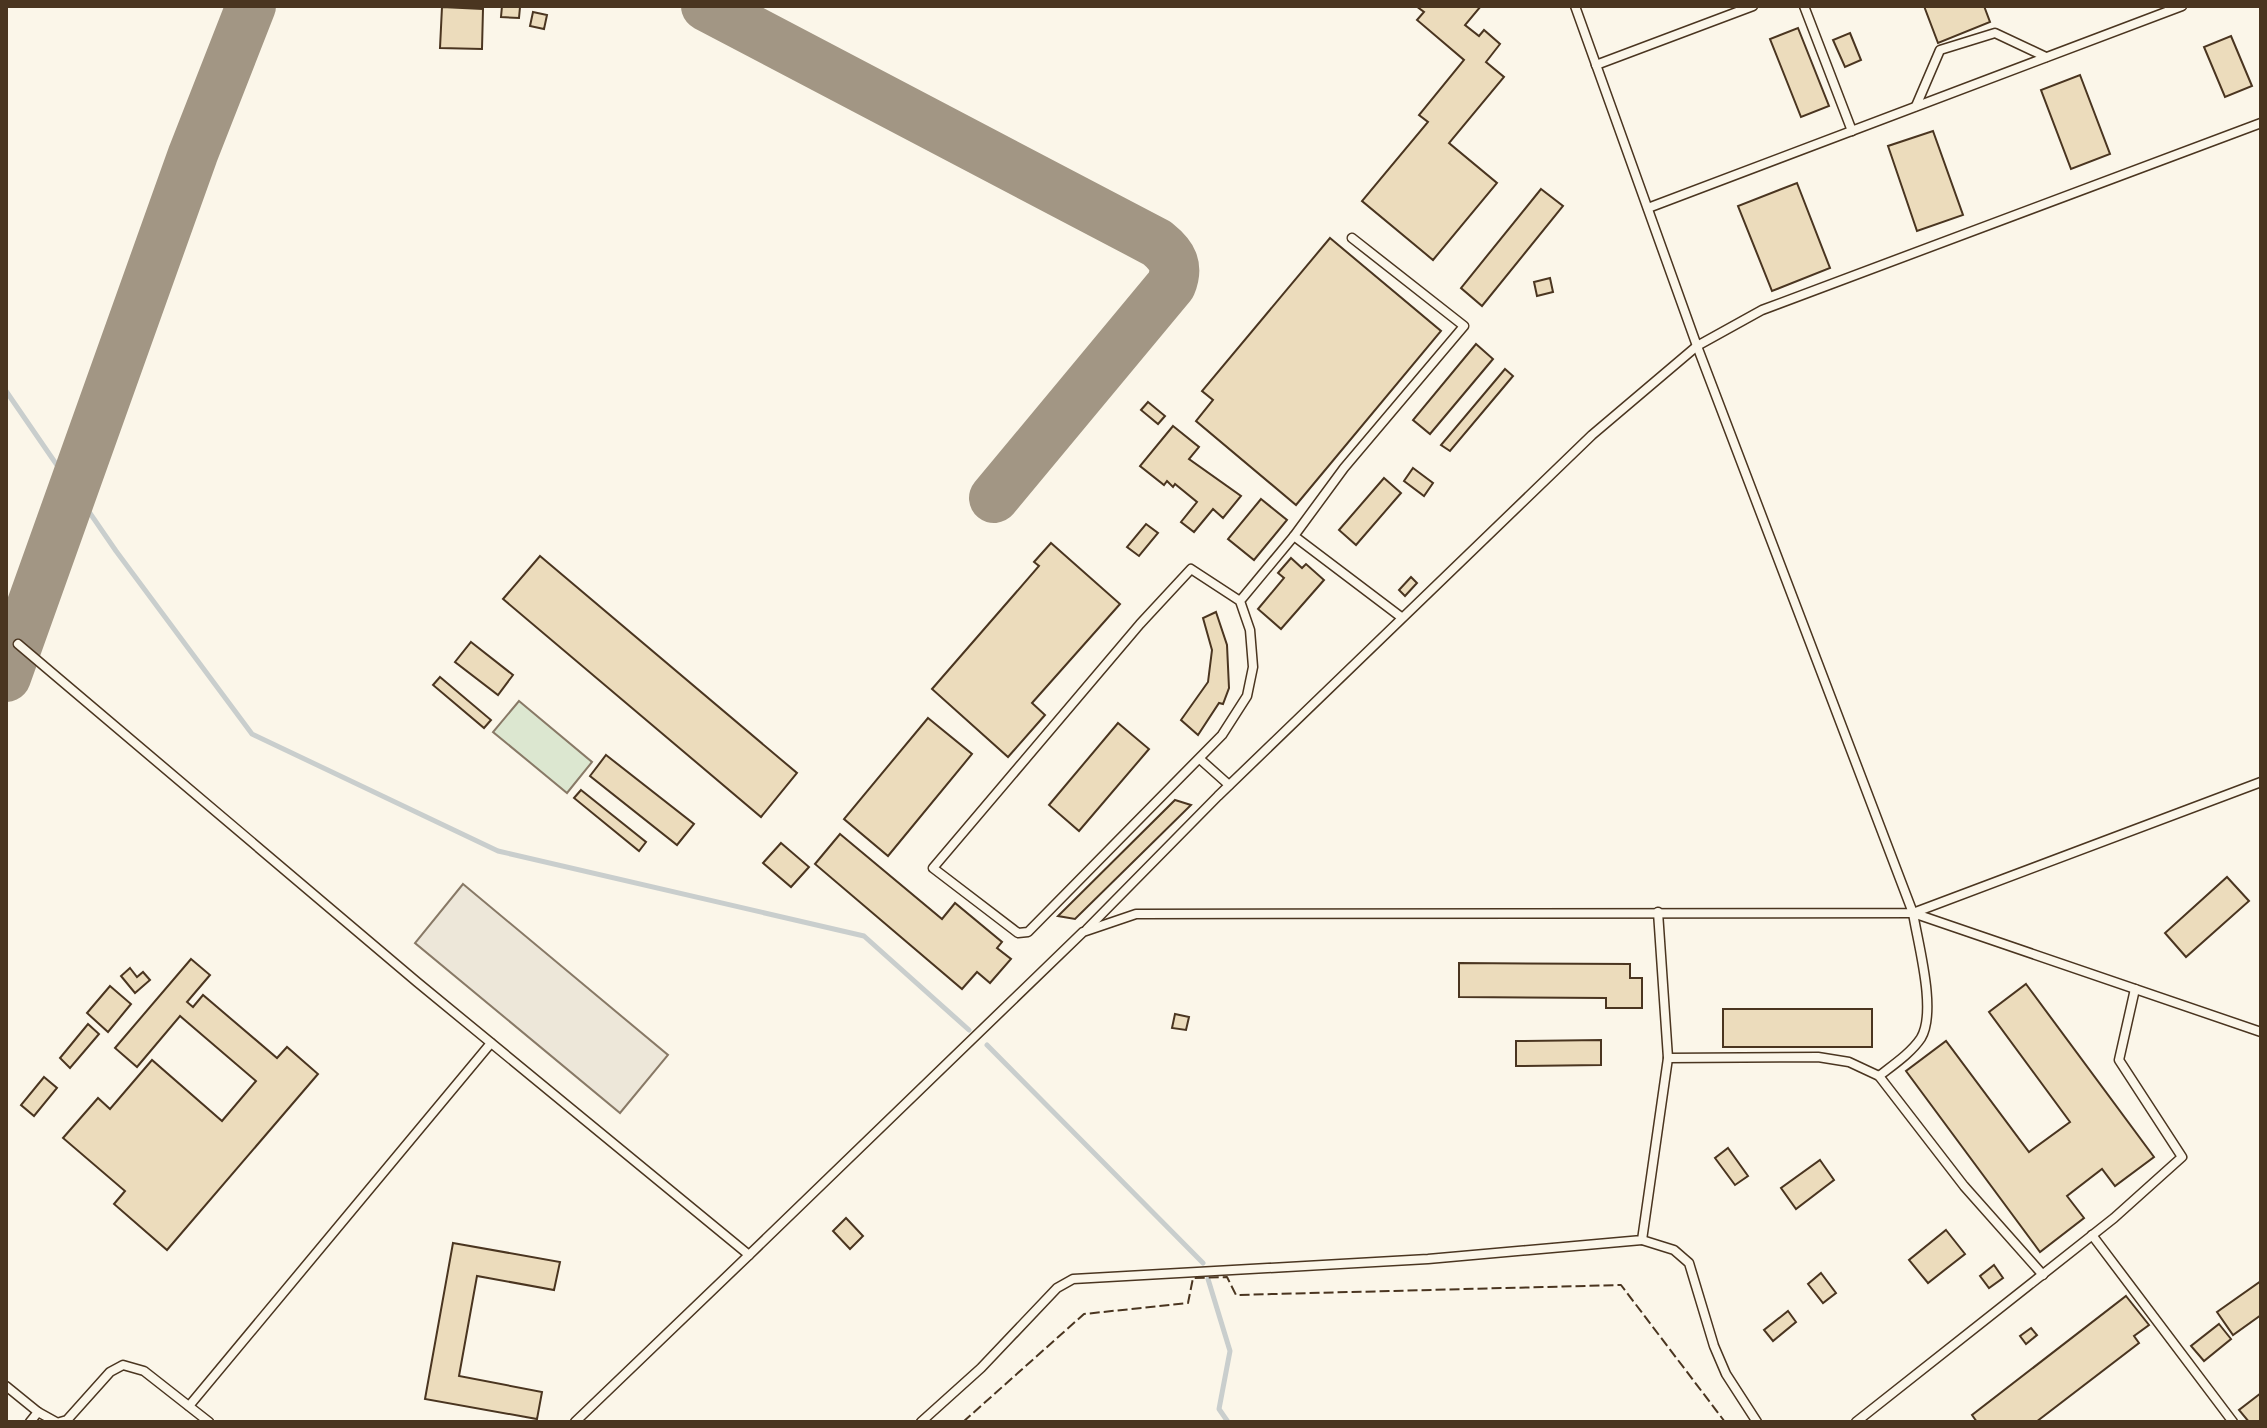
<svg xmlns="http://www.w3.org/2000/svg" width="2267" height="1428" font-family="'Titillium Web',sans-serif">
<rect width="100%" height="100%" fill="#fbf6e9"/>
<path fill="#dce7d0" stroke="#887966" stroke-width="2" d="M519,701L592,762L567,793L493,732Z"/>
<path fill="#ede7d9" stroke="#887966" stroke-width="2" d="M463,884L668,1055L620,1113L415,943Z"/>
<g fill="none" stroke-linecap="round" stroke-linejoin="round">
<g stroke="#c9cecd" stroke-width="5">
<path d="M6,391L116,551L252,734L498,851L864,936L969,1030"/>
<path d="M987,1045L1203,1263"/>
<path d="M1208,1279L1230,1351L1219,1409L1228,1422"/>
</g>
<g stroke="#a29684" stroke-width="50">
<path d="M706,6L1157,243C1172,255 1179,266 1171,285L994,498"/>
<path d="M6,677L193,154L251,6"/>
</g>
</g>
<g fill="#ecdcbc" stroke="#4a3520" stroke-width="2">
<path d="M502,6L520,7L519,18L501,17Z"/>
<path d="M1416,6H1481L1465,25L1479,36L1484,30L1500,44L1486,62L1504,77L1449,143L1497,183L1433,260L1362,201L1428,122L1419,115L1464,60L1417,20L1424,12Z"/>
<path d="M1924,6H1984L1990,22L1938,43Z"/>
<path d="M442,7L483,9L482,49L440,48Z"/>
<path d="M533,12L547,15L544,29L530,26Z"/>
<path d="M1798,28L1829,106L1801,117L1770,39Z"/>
<path d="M1850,33L1861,60L1845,67L1833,40Z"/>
<path d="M2231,36L2252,86L2225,97L2204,47Z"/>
<path d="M2080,75L2110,154L2071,169L2041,90Z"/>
<path d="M1933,131L1963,215L1917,231L1888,146Z"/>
<path d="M1797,183L1830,268L1772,291L1738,206Z"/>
<path d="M1541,189L1563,206L1482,306L1461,288Z"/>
<path d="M1330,238L1441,331L1296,505L1196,421L1213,400L1202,391Z"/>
<path d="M1550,278L1553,292L1537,296L1534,282Z"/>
<path d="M1476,344L1493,359L1430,434L1413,420Z"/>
<path d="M1505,369L1513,376L1450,451L1441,445Z"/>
<path d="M1148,402L1165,416L1158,424L1141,410Z"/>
<path d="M1173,426L1199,447L1189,459L1241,496L1223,518L1213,509L1194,532L1181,522L1197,502L1175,484L1173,487L1167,481L1164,485L1140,466Z"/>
<path d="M1413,468L1433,483L1424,496L1404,481Z"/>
<path d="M1384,478L1401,493L1356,545L1339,530Z"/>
<path d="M1261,499L1287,520L1254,560L1228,539Z"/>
<path d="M1146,524L1158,533L1139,556L1127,547Z"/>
<path d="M1051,543L1120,604L1032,703L1045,715L1008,757L932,689L1039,566L1034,562Z"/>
<path d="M540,556L797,773L761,817L503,599Z"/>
<path d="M1291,558L1302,568L1306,564L1324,580L1281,629L1258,609L1284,578L1278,573Z"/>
<path d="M1411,577L1417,583L1405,596L1399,590Z"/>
<path d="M1216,612L1227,645L1229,688L1223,704L1219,703L1198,735L1181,720L1208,682L1212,650L1203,618Z"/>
<path d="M471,642L513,675L498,695L455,662Z"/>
<path d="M440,677L491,720L484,728L433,685Z"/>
<path d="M928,718L972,754L888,856L844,819Z"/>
<path d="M1118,723L1149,749L1079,831L1049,805Z"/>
<path d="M606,755L694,824L677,845L590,776Z"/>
<path d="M581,790L646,842L639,851L574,798Z"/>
<path d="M1175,800L1191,805L1075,919L1058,916Z"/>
<path d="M840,834L942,919L955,903L1002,942L997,948L1011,959L990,983L977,972L962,989L815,864Z"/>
<path d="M781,843L809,867L791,887L763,863Z"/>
<path d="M2227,877L2249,901L2186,957L2165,933Z"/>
<path d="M191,959L210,975L187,1002L193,1007L203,995L277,1058L287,1047L318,1074L167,1250L114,1204L125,1191L63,1138L98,1098L110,1109L152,1060L222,1121L256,1081L180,1016L137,1067L115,1048Z"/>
<path d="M1459,963L1630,964V978H1642V1008H1606V998L1459,997Z"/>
<path d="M130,968L137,977L143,972L150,980L135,993L121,976Z"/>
<path d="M2026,984L2154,1157L2115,1186L2102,1169L2067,1196L2084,1218L2040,1252L1906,1071L1946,1041L2029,1152L2070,1122L1989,1012Z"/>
<path d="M110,986L131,1004L108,1032L87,1013Z"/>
<rect x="1723" y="1009" width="149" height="38"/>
<path d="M1175,1014L1189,1017L1186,1030L1172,1028Z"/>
<path d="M88,1024L99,1034L70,1068L60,1058Z"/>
<path d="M1601,1040V1065L1516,1066V1041Z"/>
<path d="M44,1077L57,1088L34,1116L21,1105Z"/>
<path d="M1728,1148L1748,1176L1735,1185L1715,1158Z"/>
<path d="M1820,1160L1834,1180L1796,1209L1781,1188Z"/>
<path d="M846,1218L863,1236L850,1249L833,1231Z"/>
<path d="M1946,1230L1965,1254L1928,1283L1909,1260Z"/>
<path d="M453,1243L560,1262L554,1290L477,1276L459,1376L542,1392L537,1419L425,1399Z"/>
<path d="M1994,1265L2003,1278L1989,1288L1980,1276Z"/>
<path d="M1821,1273L1836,1293L1823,1303L1808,1284Z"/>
<path d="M2261,1281V1315L2233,1335L2217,1312Z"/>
<path d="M2126,1296L2149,1325L2134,1336L2139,1343L2036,1422H1977L1972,1415Z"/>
<path d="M1788,1311L1796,1322L1773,1341L1764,1330Z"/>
<path d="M2219,1324L2231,1339L2204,1361L2191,1346Z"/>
<path d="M2031,1328L2037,1335L2026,1344L2020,1336Z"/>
<path d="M2261,1393V1422H2249L2239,1410Z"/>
</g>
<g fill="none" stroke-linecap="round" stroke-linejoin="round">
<g stroke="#4a3520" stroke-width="11">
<g id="lane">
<path d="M1575,6L1697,346L1913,913L2261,1032"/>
<path d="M1804,6L1852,131"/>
<path d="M1596,65L1753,6"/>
<path d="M1916,106L1940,50L1995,33L2046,57"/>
<path d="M1648,208L2182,6"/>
<path d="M1352,238L1464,326L1344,468L1294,536L1401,617"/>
<path d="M1240,601L1191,569L1140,624L933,868L1018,933L1028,932L1222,735L1247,696L1253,667L1250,630L1240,601L1294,536"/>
<path d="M18,644L417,982L749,1255L1083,932L1136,914L1913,913L2261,782"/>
<path d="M1201,760L1229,785"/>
<path d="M1087,929L1218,796L1592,435L1697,346L1762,310L2261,123"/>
<path d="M1668,1058L1818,1057L1849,1062L1879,1076L1964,1186L2043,1275"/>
<path d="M1879,1076C1893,1065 1911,1053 1921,1038C1937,1011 1918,944 1913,913"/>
<path d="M2092,1235L2233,1422"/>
<path d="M1642,1240L1674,1250L1689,1263L1714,1346L1726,1374L1757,1422"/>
<path d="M6,1386L38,1412"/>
<path d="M189,1406L491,1043"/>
<path d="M30,1422L38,1412L56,1422"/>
<path d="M60,1422L67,1420L110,1372L123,1365L144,1371L209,1422"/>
<path d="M575,1422L749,1255"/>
<path d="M921,1422L981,1368L1057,1288L1073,1279L1428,1259L1642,1240L1668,1058L1658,912"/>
<path d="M1856,1422L2114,1218L2182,1157L2119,1060L2135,989"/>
</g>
</g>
<use href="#lane" stroke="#fbf6e9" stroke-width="8"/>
<path stroke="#4a3520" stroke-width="2" stroke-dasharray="10 4" stroke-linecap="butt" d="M963,1422L1084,1314L1188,1303L1193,1278L1227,1277L1236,1295L1621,1285L1725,1422"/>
</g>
<rect width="2267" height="1428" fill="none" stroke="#4a3520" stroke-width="16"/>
</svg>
